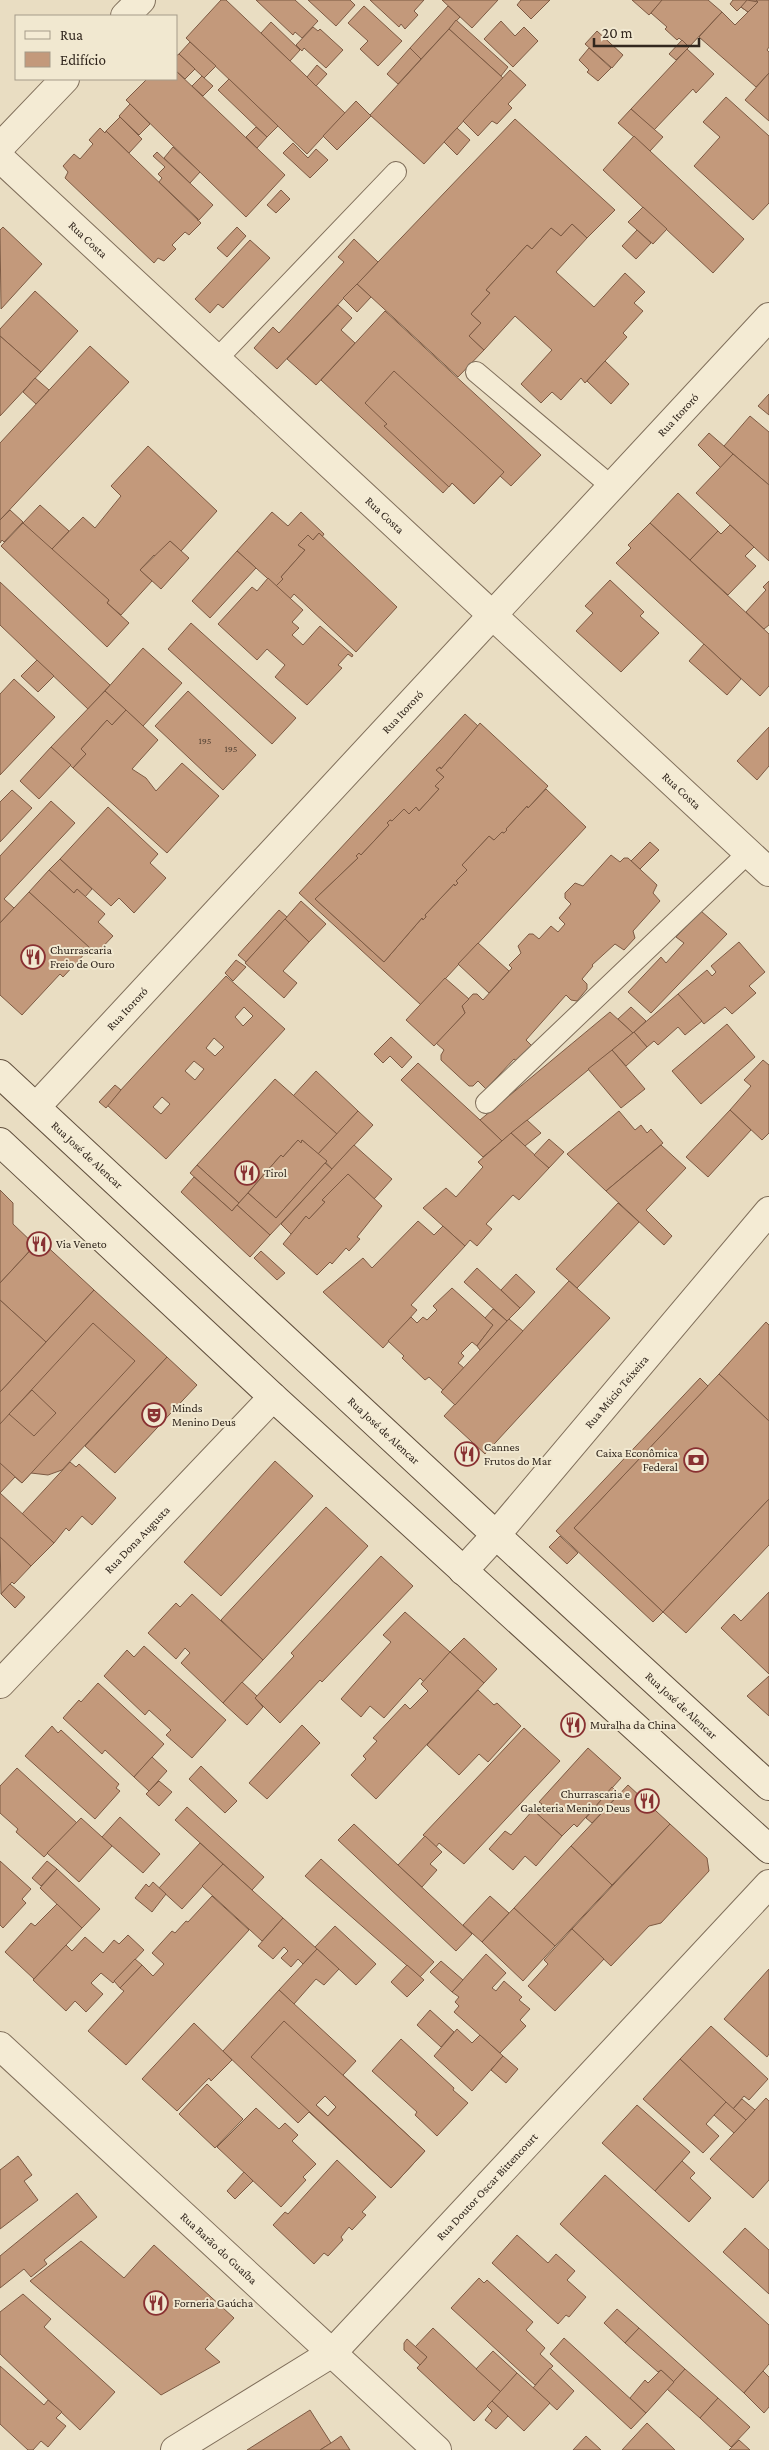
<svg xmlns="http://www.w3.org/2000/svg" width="769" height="2450" font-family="'Crimson Pro',serif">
<rect width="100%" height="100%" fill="#e9ddc2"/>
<g fill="#c3997b" stroke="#7d5a43" fill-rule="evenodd">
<path d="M221,0H226L345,113L307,154L186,38Z"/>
<path d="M256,0H295L318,21L302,38L295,32L293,35Z"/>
<path d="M308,0H350L355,5L336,26Z"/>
<path d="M370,0H424L414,11L418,15L405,29L401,24L399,27Z"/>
<path d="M442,0H498L472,28Z"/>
<path d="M521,0H550L531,19L517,5Z"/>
<path d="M632,0H661L662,1L649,15Z"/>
<path d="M708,0L722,12L689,47L679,38L677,40L665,29L667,27L651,13L662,0Z"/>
<path d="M733,0H756L758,2L748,12L741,7L737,11L730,4Z"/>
<path d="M747,0L758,2L748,12L741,7Z"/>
<path d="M756,0H769V47L767,50L769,52V73L756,87L699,37L722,12L735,25L758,2Z"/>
<path d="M364,6L402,41L378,66L360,49L368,41L348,23Z"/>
<path d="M448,6L460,17L421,59L410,48Z"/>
<path d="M456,20L508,67L501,76L449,29Z"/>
<path d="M501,21L515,36L524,27L538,41L513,67L484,39Z"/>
<path d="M271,22L300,50L290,61L261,33Z"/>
<path d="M313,27L318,31L320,29L343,50L326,68L304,48L302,51L296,45Z"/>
<path d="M449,29L503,78L424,164L370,115Z"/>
<path d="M597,31L623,55L612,68L585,44Z"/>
<path d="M682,40L689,47L676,60L669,54Z"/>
<path d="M190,42L216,66L204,78L179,54Z"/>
<path d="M410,48L421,59L398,84L387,74Z"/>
<path d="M589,48L611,68L598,81L587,72L589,70L579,60Z"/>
<path d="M687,49L714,74L696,93L693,89L654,130L631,109Z"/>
<path d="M179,54L195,69L185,79L176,71V56Z"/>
<path d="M317,65L327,74L316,86L307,77Z"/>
<path d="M510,70L526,85L508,104L512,108L497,124L492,121L478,136L463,121Z"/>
<path d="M176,71L285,175L246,217L126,100L147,79H176Z"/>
<path d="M769,73V121L745,100Z"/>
<path d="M202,76L213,86L203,96L192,86Z"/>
<path d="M229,79L278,126L267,137L218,90Z"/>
<path d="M726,97L769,136V203L753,220L694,166L720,137L703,122Z"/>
<path d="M356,101L371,116L337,150L323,136Z"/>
<path d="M130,104L150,124L139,135L119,116Z"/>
<path d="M631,109L663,137L650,151L618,123Z"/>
<path d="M120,117L142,139L129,153L106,131Z"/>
<path d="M515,119L615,210L587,238L572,224L561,236L551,228L532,249L527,245L486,290L490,293L471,314L481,323L469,336L484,350L458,377L357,284Z"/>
<path d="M256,127L267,137L257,148L246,137Z"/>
<path d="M100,128L105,133L106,131L201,223L189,235L185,232L172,245L176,249L164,261L158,258L154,263L65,178L68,172L63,166L74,154L80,159L93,144L89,140Z"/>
<path d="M457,128L470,140L457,155L444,142Z"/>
<path d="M634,136L744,239L713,273L603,170Z"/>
<path d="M293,143L308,158L316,149L328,160L310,178L283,153Z"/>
<path d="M173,147L200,172L190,183L164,158Z"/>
<path d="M157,152L213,205L198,221V219L159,182L162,178L158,174L165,167L153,156Z"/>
<path d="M281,190L290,199L276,213L267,205Z"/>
<path d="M643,207L667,229L653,244L628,222Z"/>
<path d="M572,224L587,238L556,272L594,307L625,273L645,292L634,303L643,311L623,333L627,337L585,383L581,378L561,400L552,392L541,403L521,384L552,350L515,316L484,350L469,336L481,323L471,314L490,293L486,290L527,245L532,249L551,228L561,236Z"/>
<path d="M3,227L42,264L1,309L0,230Z"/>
<path d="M237,227L246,236L227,257L217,248Z"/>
<path d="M637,230L651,243L636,259L622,246Z"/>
<path d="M354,239L378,262L277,369L254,348L273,327L279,333L344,262L338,257Z"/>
<path d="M250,240L270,258L223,308L218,304L210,313L195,299Z"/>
<path d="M357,284L371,297L357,312L343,298Z"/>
<path d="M35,291L78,331L41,372L0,336V329Z"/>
<path d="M338,305L352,318L341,330L355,343L316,385L287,359Z"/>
<path d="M385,311L541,455L511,486L500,476L474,504L452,483L443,493L321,380Z"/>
<path d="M0,336L41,372L0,416Z"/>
<path d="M90,346L129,382L0,520V443Z"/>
<path d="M605,361L629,384L611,404L587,381Z"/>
<path d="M394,371L504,472L474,504L452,483L449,487L384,426L387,424L365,403Z"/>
<path d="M35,378L49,390L36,404L23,392Z"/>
<path d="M769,394V415L758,406Z"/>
<path d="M750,416L769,432V485L724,446Z"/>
<path d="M709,433L733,454L721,468L698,445Z"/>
<path d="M148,446L217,511L181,551L170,541L156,557L154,555L140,570L152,581L121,615L107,603L109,600L51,550L83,517L95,528L121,496L111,486Z"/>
<path d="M733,454L769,485V561L696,493Z"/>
<path d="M678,493L718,531L690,560L650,523Z"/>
<path d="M40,505L69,531L51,550L23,523Z"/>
<path d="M10,510L23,522L4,542L2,540L0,543V520Z"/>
<path d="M272,512L288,526L301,512L324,534L322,537L319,533L313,540L308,535L298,545L305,550L281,577L283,579L276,586L237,551Z"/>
<path d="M23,523L109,600L107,603L129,623L107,647L1,546Z"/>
<path d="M650,523L769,634V686L760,696L616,563L631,548L628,545Z"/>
<path d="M730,525L754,547L745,556L756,566L728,595L690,560L718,531L721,534Z"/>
<path d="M319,533L397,607L356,652L294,594L290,599L276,586L283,579L281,577L305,550L298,545L308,535L313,540Z"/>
<path d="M170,541L189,558L161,589L140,570Z"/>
<path d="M237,551L256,568L210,618L192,601Z"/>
<path d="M268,578L303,610L292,622L299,628L292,635L303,645L320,626L353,655L352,657L348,654L338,665L342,668L307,705L275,677L285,665L267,649L257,660L218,624L252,587L257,591Z"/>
<path d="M610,580L644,612L640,616L659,633L621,672L576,631L593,613L585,606Z"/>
<path d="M769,581V625L764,629L746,612L766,590L763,587Z"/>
<path d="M0,582L110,685L88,709L0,625Z"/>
<path d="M191,623L296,718L272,744L168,649Z"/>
<path d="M704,644L741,679L727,695L689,661Z"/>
<path d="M143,648L182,683L143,726L105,691Z"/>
<path d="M37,660L54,676L38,692L21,676Z"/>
<path d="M14,679L55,717L0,775V694Z"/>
<path d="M105,691L126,710L112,725L107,720L81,749L86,754L73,768L51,747Z"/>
<path d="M188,691L256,755L223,790L155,726Z"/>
<path d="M126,710L158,740L132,769L146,778L156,791L182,763L219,796L167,853L73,768L86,754L81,749L107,720L112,725Z"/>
<path d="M465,714L478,726L441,769L440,767L436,770L444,777L435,786L439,789L419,811L416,807L409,814L404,809L392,821L390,820L387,823L389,825L361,855L359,853L356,856L358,858L315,899L384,962L422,918L423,920L426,917L425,915L454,884L455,886L458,883L456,881L467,870L462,865L489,836L494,840L502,832L504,833L507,830L506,829L527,806L528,808L546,789L586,827L421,1005L299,893Z"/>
<path d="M480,723L548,786L528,808L527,806L506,829L507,830L504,833L502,832L494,840L489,836L462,865L467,870L456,881L458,883L455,886L454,884L425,915L426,917L423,920L422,918L384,962L315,899L358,858L356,856L359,853L361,855L389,825L387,823L390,820L392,821L404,809L409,814L416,807L419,811L439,789L435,786L444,777L436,770L440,767L441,769Z"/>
<path d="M769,727V766L757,780L737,761Z"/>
<path d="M51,747L71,765L39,799L20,781Z"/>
<path d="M12,790L32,808L0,842V802Z"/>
<path d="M51,801L75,823L4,899L14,908L0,923V856Z"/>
<path d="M108,807L158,854L150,863L166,878L134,913L119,898L111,906L60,859Z"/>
<path d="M650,842L659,850L640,869L631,861Z"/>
<path d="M611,855L620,862L624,858H628L657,885L653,893L660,901L633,931L635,938L624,950L615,944L592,965L593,966L582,979L587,984V989L577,1001L571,1000L566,995L526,1040L532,1046L518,1062L514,1059L486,1089L478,1081L473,1086H469L441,1060V1055L444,1050L436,1043L465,1013L462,1006L473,994H477L483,1000L512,968L509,965L521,953L518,946L529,934H533L539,939L551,926L558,932L565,924L559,918L571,904L565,898V893L575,883L583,886Z"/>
<path d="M60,859L92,889L85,897L77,889L74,893L49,870Z"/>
<path d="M49,870L74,893L77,889L105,914L98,922L113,936L96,954L29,892Z"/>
<path d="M29,892L90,948L63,977L60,974L22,1015L0,995V923Z"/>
<path d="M301,901L326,924L309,942L285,919Z"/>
<path d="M279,910L287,917L246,962L238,955Z"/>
<path d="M701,911L727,934L651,1013L628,992L661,957L666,963L684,943L676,937Z"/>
<path d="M285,919L309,942L283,971L297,983L284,998L245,963Z"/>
<path d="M739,942L765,972L749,986L756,993L732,1014L725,1007L704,1024L678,994L707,970L712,976L716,972L711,966Z"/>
<path d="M478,943L509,971L489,993L458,964Z"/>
<path d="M236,960L246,967L233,981L225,973Z"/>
<path d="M226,976L285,1029L166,1159L107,1105ZM244,1007L253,1016L243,1026L235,1017ZM214,1038L224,1047L215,1056L206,1048ZM194,1061L204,1069L195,1080L185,1071ZM162,1097L170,1104L161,1114L153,1107Z"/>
<path d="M445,978L469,999L462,1006L465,1013L434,1046L406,1020Z"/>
<path d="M678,994L702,1021L685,1035L678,1027L658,1045L654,1041L647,1047L634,1032Z"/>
<path d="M631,1007L646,1021L633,1033L618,1019Z"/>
<path d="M610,1012L633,1033L502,1141L480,1120Z"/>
<path d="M727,1024L755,1057L701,1104L672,1071Z"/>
<path d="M634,1032L647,1047L626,1066L612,1050Z"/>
<path d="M391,1037L412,1057L402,1068L390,1056L383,1063L374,1054Z"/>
<path d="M612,1050L645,1089L621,1108L588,1069Z"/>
<path d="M763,1060L769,1065V1133L762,1140L730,1110L751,1086L744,1080Z"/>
<path d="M418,1063L480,1120L502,1141L483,1157L401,1080Z"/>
<path d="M316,1071L358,1111L337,1134L293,1096Z"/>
<path d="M275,1079L337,1134L318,1154L302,1140L301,1143L298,1140L283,1157L281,1155L239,1203L197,1165Z"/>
<path d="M115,1085L121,1090L106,1108L99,1102Z"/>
<path d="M730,1110L751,1130L708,1177L686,1157Z"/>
<path d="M358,1111L373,1125L332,1169L318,1154Z"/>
<path d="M619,1111L635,1130L641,1125L647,1133L651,1129L663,1143L606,1191L567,1154Z"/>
<path d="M527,1120L541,1133L525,1146L511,1133Z"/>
<path d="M511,1133L549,1168L519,1200L513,1195L486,1224L492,1229L477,1246L470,1240L465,1246L423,1208L446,1188L456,1197L483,1167L478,1162Z"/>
<path d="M549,1139L564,1152L549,1168L534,1155Z"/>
<path d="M298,1140L301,1143L302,1140L327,1161L276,1218L248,1193L281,1155L283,1157Z"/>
<path d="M354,1145L392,1179L374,1199L348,1174L322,1200L325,1202L309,1219L306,1216L292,1235L281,1224Z"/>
<path d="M661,1145L686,1168L646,1210L672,1236L664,1245L606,1191Z"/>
<path d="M325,1163L332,1169L270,1235L237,1205L248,1193L276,1218Z"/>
<path d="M197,1165L239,1203L232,1211L190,1173Z"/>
<path d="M348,1174L382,1206L357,1237L360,1239L349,1251L346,1248L332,1264L330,1262L317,1275L283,1244L306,1216L309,1219L325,1202L322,1200Z"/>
<path d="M194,1177L232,1211L237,1205L270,1235L250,1257L181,1192Z"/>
<path d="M0,1190L13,1203V1224L35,1245L0,1283Z"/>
<path d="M618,1203L639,1222L577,1288L556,1269Z"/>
<path d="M418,1221L434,1235L443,1226L465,1246L411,1305L417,1310L383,1348L323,1292L363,1258L372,1268Z"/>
<path d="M40,1240L94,1290L46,1342L0,1300V1283Z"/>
<path d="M261,1251L285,1273L277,1280L254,1258Z"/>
<path d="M477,1268L520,1308L507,1321L464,1282Z"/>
<path d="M516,1274L535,1292L520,1308L501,1290Z"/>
<path d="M569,1281L610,1318L485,1454L444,1416Z"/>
<path d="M452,1288L493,1325L477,1346L472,1342L461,1353L464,1356L458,1363L464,1368L443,1390L429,1377L425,1380L402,1358L404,1356L388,1341L411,1317L417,1323L423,1317L427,1320L437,1310L433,1306Z"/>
<path d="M94,1290L167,1357L62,1470L48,1475L31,1473L22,1483L15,1477L0,1493V1392Z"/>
<path d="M0,1300L46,1342L0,1392Z"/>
<path d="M493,1309L507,1321L480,1350L477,1346L493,1325L485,1318Z"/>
<path d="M509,1319L523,1331L455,1405L441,1392Z"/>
<path d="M766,1322L769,1325V1421L719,1374Z"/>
<path d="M93,1323L135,1361L22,1483L0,1463V1424Z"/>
<path d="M167,1357L197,1385L115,1473L85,1446Z"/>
<path d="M719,1374L769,1421V1499L663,1612L574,1528Z"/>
<path d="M700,1378L708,1386L574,1528L663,1612L653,1622L556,1531Z"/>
<path d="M32,1390L56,1413L34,1436L9,1414Z"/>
<path d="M275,1461L313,1496L221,1596L184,1562Z"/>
<path d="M70,1462L76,1467L79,1464L116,1498L92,1525L82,1516L69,1531L66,1528L54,1543L22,1514Z"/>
<path d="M0,1493L54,1543L31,1566L0,1537Z"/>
<path d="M769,1499V1545L686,1633L663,1612Z"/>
<path d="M326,1507L368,1546L263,1660L221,1620Z"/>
<path d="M560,1536L578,1553L567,1564L549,1547Z"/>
<path d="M0,1537L31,1566L14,1584L12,1582L1,1594Z"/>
<path d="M381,1556L413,1586L322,1682L320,1680L280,1723L255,1698L294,1656L291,1653Z"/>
<path d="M10,1584L25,1597L15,1608L1,1594Z"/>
<path d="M769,1592V1674L721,1628L734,1614L741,1621Z"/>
<path d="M192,1594L263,1660L223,1703L181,1663L190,1653L185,1648L176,1659L148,1633L176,1603L180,1607Z"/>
<path d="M405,1612L450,1652L424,1682L420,1678L384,1718L370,1706L361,1717L341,1699L391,1642L383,1635Z"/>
<path d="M464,1638L497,1669L484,1683L450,1652Z"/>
<path d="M144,1646L226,1720L192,1758L166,1735L171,1730L149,1710L145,1715L104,1676L127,1650L134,1657Z"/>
<path d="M450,1652L484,1683L376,1799L351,1775L366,1759L363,1756L377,1741L373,1738L405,1704L410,1709L428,1691L421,1684Z"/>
<path d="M769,1676V1716L747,1696Z"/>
<path d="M242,1682L257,1696L255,1698L263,1707L247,1725L223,1703Z"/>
<path d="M98,1683L164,1744L134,1777L105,1750L102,1754L63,1718L79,1700L81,1702Z"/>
<path d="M478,1690L494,1705L497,1703L521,1726L488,1762L479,1754L459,1775L427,1745Z"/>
<path d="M302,1725L320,1743L267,1799L249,1783Z"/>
<path d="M52,1726L58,1733L61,1730L119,1784L116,1788L120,1791L95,1819L25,1756Z"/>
<path d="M524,1728L560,1761L464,1864L439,1843L436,1847L423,1835Z"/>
<path d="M588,1748L621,1778L577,1827L574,1824L562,1836L535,1812L542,1804L539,1802Z"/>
<path d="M152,1757L167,1771L149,1791L134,1777Z"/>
<path d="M201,1766L237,1801L225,1813L189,1779Z"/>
<path d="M17,1768L77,1823L44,1857L16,1832L18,1829L0,1813V1786Z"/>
<path d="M159,1781L172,1792L159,1806L146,1794Z"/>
<path d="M628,1785L670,1824L612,1885L571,1846Z"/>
<path d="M612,1787L619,1794L592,1823L586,1818Z"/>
<path d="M187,1807L264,1877L252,1890L175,1820Z"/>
<path d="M533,1810L562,1836L536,1866L525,1856L513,1870L489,1849L505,1831L511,1835Z"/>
<path d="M120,1817L160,1854L143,1873L102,1837Z"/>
<path d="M81,1818L112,1846L79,1882L47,1853Z"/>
<path d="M354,1824L472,1934L456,1951L338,1840Z"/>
<path d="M670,1824L707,1858L709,1871L661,1923L649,1926L611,1966L572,1929Z"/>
<path d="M425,1836L442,1852L430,1864L437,1870L422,1887L398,1865Z"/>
<path d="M200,1843L223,1864L182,1909L159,1888Z"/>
<path d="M571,1846L612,1885L555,1946L514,1908Z"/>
<path d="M321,1859L434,1962L420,1977L305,1876Z"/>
<path d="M0,1861L31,1889L22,1899L26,1903L3,1928L0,1925Z"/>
<path d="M47,1861L57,1869L41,1886L32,1878Z"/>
<path d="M223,1864L283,1918L262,1941L202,1886Z"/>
<path d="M57,1869L100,1909L82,1928L40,1888Z"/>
<path d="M153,1882L166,1894L152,1912L135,1898L146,1884L149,1887Z"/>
<path d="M212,1896L249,1930L126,2065L88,2031L124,1991L120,1988L142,1965L153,1976L164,1964L152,1953L172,1931L175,1933L186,1921L188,1922Z"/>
<path d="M490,1896L509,1913L482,1942L463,1925Z"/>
<path d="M57,1904L82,1928L34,1979L5,1952L31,1923L35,1926Z"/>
<path d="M514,1908L555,1946L523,1981L482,1942Z"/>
<path d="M283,1918L317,1949L303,1964L298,1959L291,1967L281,1958L288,1951L284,1947L273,1959L258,1946Z"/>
<path d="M335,1926L376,1964L356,1985L315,1947Z"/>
<path d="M572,1929L604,1959L555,2011L528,1986L548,1964L544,1960Z"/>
<path d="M128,1935L144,1950L113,1983L101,1973L91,1983L103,1994L86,2012L75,2001L66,2011L33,1980L66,1945L72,1951L85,1937L103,1953L114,1940L119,1944Z"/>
<path d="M317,1949L339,1969L324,1985L316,1979L294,2004L279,1990Z"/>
<path d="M486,1954L506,1973L492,1988L496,1991L504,1981L522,1997L519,2000L530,2009L520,2020L526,2026L500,2053L454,2012L459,2006L455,2002L459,1997L452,1992Z"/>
<path d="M135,1959L142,1965L120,1988L114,1981Z"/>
<path d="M441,1961L463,1980L452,1992L430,1972Z"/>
<path d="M407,1965L424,1980L407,1997L391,1982Z"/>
<path d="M769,1969V2054L767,2057L724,2019Z"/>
<path d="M279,1990L356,2061L343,2075L425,2151L391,2188L309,2112L298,2123L223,2051ZM325,2096L336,2107L328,2116L316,2105Z"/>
<path d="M430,2010L454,2032L441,2047L417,2025Z"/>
<path d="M284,2021L425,2151L391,2188L251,2057ZM325,2096L336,2107L328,2116L316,2105Z"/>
<path d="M194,2023L232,2060L211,2081L209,2078L177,2111L142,2079Z"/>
<path d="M711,2026L768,2079L749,2100L744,2096L733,2109L680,2059Z"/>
<path d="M457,2029L472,2043L480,2035L503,2056L472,2091L434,2056Z"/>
<path d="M401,2039L454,2088L453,2090L468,2103L437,2136L415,2115L417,2112L372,2071Z"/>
<path d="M503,2056L518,2069L506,2083L491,2070Z"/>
<path d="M680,2059L726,2102L706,2124L719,2136L703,2153L643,2099Z"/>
<path d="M207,2084L243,2119L215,2148L179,2114Z"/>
<path d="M766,2098L769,2101V2180L753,2198L710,2159Z"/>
<path d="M742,2099L755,2110L746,2120L733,2109Z"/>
<path d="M726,2102L746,2120L734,2133L714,2115Z"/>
<path d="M637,2105L690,2152L655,2191L602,2143Z"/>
<path d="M256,2108L279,2129L285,2123L298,2135L292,2141L316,2164L303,2177L306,2180L281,2207L217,2147Z"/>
<path d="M18,2156L32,2175L24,2181L38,2200L0,2229V2170Z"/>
<path d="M337,2160L376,2197L362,2212L366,2215L352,2230L349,2227L341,2237L343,2240L328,2256L324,2253L314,2264L273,2225L285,2212L288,2214Z"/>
<path d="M682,2161L695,2173L690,2178L711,2198L689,2222L655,2191Z"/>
<path d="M244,2172L253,2181L235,2199L227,2191Z"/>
<path d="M605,2175L769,2325V2364L744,2393L560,2224Z"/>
<path d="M77,2193L97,2217L44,2260L47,2264L31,2277L24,2269L0,2288V2256Z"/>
<path d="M745,2228L769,2250V2294L723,2252Z"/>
<path d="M517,2235L548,2263L556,2254L575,2271L567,2280L586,2297L569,2317L566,2315L558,2324L492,2263Z"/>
<path d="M81,2241L124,2278L154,2245L234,2318L205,2349L220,2362L161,2395L30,2281Z"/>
<path d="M479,2278L484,2283L487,2280L533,2322L526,2330L545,2348L540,2354L553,2366L535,2385L451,2308Z"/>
<path d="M23,2294L51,2319L44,2327L115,2392L80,2430L0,2354V2312Z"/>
<path d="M617,2309L639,2328L625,2343L604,2323Z"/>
<path d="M433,2328L501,2392L474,2421L417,2368L427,2357L415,2347Z"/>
<path d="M639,2328L685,2369L674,2382L661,2370L658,2372L625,2343Z"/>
<path d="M564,2338L646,2413L631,2429L550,2354Z"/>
<path d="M407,2339L427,2357L420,2365L404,2350V2343Z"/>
<path d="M493,2351L517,2373L501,2392L476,2369Z"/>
<path d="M0,2366L44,2405L48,2400L62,2412L56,2418L66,2426L48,2447L41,2441L33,2450H28L0,2424Z"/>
<path d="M550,2368L574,2391L557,2410L533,2388Z"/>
<path d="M685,2369L718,2398L700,2418L667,2389Z"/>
<path d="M661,2370L674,2382L646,2413L630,2398L645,2380L648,2383Z"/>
<path d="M763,2371L769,2377V2407L764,2413L744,2393Z"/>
<path d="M517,2373L550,2403L524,2431L492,2401Z"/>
<path d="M718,2398L750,2427L731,2447L700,2418Z"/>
<path d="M492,2401L508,2416L496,2429L485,2420L492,2411L487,2406Z"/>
<path d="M310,2410L331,2443L320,2450H247Z"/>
<path d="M647,2423L675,2450H622Z"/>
<path d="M341,2436L350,2450H320L331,2443Z"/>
<path d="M586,2436L601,2450H573Z"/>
<path d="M739,2440L750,2450H729Z"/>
</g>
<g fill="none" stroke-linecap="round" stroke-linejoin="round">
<g stroke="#806f5b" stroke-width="22">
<g id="service">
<path d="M216,360L396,172"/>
<path d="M476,372L611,486"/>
<path d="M486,1103L748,853"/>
</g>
</g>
<g stroke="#806f5b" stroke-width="30">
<g id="minor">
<path d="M125,16L141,0"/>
<path d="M0,147L65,79"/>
<path id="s1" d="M0,158L769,872"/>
<path id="s2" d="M36,1107L769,317"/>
<path id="s3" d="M0,2046L437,2450"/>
<path id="s4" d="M175,2450L332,2353L769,1884"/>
</g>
</g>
<g stroke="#806f5b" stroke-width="30">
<g id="tertiary">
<path id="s5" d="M463,1571L496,1535L769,1211"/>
<path id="s6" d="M0,1684L273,1397"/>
</g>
</g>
<g stroke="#62503e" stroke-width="30">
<g id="secondary">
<path id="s7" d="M0,1074L496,1535L769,1786"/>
<path d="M0,1142L273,1397L769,1849"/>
</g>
</g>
<use href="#service" stroke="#f4ebd4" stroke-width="20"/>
<use href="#minor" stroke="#f4ebd4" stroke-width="28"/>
<use href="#tertiary" stroke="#f4ebd4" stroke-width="28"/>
<use href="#secondary" stroke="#f4ebd4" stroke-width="28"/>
</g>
<defs>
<g id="restaurant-ring" transform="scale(1.25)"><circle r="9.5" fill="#f1e8d0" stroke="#893132" stroke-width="1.5"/><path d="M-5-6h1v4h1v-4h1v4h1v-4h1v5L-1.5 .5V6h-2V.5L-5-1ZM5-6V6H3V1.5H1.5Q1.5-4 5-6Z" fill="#893132"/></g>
<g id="theatre-ring" transform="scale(1.25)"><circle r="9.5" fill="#f1e8d0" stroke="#893132" stroke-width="1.5"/><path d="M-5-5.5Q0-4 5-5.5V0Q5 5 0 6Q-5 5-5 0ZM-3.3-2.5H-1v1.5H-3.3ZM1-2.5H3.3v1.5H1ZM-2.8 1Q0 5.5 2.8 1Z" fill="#893132"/></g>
<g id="bank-ring" transform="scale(1.25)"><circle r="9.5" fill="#f1e8d0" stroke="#893132" stroke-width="1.5"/><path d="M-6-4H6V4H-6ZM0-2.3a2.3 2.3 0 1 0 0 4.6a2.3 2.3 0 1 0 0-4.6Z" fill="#893132"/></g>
</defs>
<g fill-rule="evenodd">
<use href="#restaurant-ring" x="33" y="957"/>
<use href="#restaurant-ring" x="247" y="1173"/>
<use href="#restaurant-ring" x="39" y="1244"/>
<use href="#theatre-ring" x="154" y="1415"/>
<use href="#restaurant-ring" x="467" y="1454"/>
<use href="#bank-ring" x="696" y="1460"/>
<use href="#restaurant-ring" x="573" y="1725"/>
<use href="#restaurant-ring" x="647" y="1801"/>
<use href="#restaurant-ring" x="156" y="2303"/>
</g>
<g text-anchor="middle" stroke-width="4" stroke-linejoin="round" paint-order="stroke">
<g font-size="10" fill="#564435">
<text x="205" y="744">195</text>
<text x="231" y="752">195</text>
</g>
<g font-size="12" fill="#32271e" stroke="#f1e8d0">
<text dy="4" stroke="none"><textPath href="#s1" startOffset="120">Rua Costa</textPath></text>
<text dy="4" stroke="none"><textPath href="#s2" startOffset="944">Rua Itororó</textPath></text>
<text dy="4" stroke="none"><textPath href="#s1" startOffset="525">Rua Costa</textPath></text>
<text dy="4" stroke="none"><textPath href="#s2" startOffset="539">Rua Itororó</textPath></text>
<text dy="4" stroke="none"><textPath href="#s1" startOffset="930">Rua Costa</textPath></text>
<text dy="4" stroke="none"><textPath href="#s2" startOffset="134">Rua Itororó</textPath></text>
<text dy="4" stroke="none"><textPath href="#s7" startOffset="119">Rua José de Alencar</textPath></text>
<text dy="4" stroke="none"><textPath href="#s5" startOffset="236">Rua Múcio Teixeira</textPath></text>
<text dy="4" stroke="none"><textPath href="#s7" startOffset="524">Rua José de Alencar</textPath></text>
<text dy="4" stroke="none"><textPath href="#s6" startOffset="199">Rua Dona Augusta</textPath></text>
<text dy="4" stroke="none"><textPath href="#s7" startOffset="929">Rua José de Alencar</textPath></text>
<text dy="4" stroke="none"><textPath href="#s4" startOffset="412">Rua Doutor Oscar Bittencourt</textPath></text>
<text dy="4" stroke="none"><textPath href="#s3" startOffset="298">Rua Barão do Guaíba</textPath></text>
</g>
<g font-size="12" fill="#32271e" stroke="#f1e8d0" text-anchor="start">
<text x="50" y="954">Churrascaria<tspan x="50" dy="14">Freio de Ouro</tspan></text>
<text x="264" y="1177">Tirol</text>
<text x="56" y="1248">Via Veneto</text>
<text x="172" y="1412">Minds<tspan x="172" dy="14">Menino Deus</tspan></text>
<text x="484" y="1451">Cannes<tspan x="484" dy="14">Frutos do Mar</tspan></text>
<text x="678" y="1457" text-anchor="end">Caixa Econômica<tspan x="678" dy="14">Federal</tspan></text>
<text x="590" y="1729">Muralha da China</text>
<text x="630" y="1798" text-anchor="end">Churrascaria e<tspan x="630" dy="14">Galeteria Menino Deus</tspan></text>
<text x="174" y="2307">Forneria Gaúcha</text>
</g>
</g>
<rect x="15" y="15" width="162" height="65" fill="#f1e8d0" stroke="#a59b89"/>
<rect x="25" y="31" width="25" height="8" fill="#f4ebd4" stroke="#a59b89"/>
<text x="60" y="40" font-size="15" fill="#32271e">Rua</text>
<rect x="25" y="52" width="25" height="15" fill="#c3997b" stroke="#a59b89"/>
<text x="60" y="65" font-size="15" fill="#32271e">Edifício</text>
<path d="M594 38v8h105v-8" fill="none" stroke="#32271e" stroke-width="2.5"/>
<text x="602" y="38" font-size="15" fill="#32271e" stroke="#f1e8d0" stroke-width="4" paint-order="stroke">20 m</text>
</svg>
